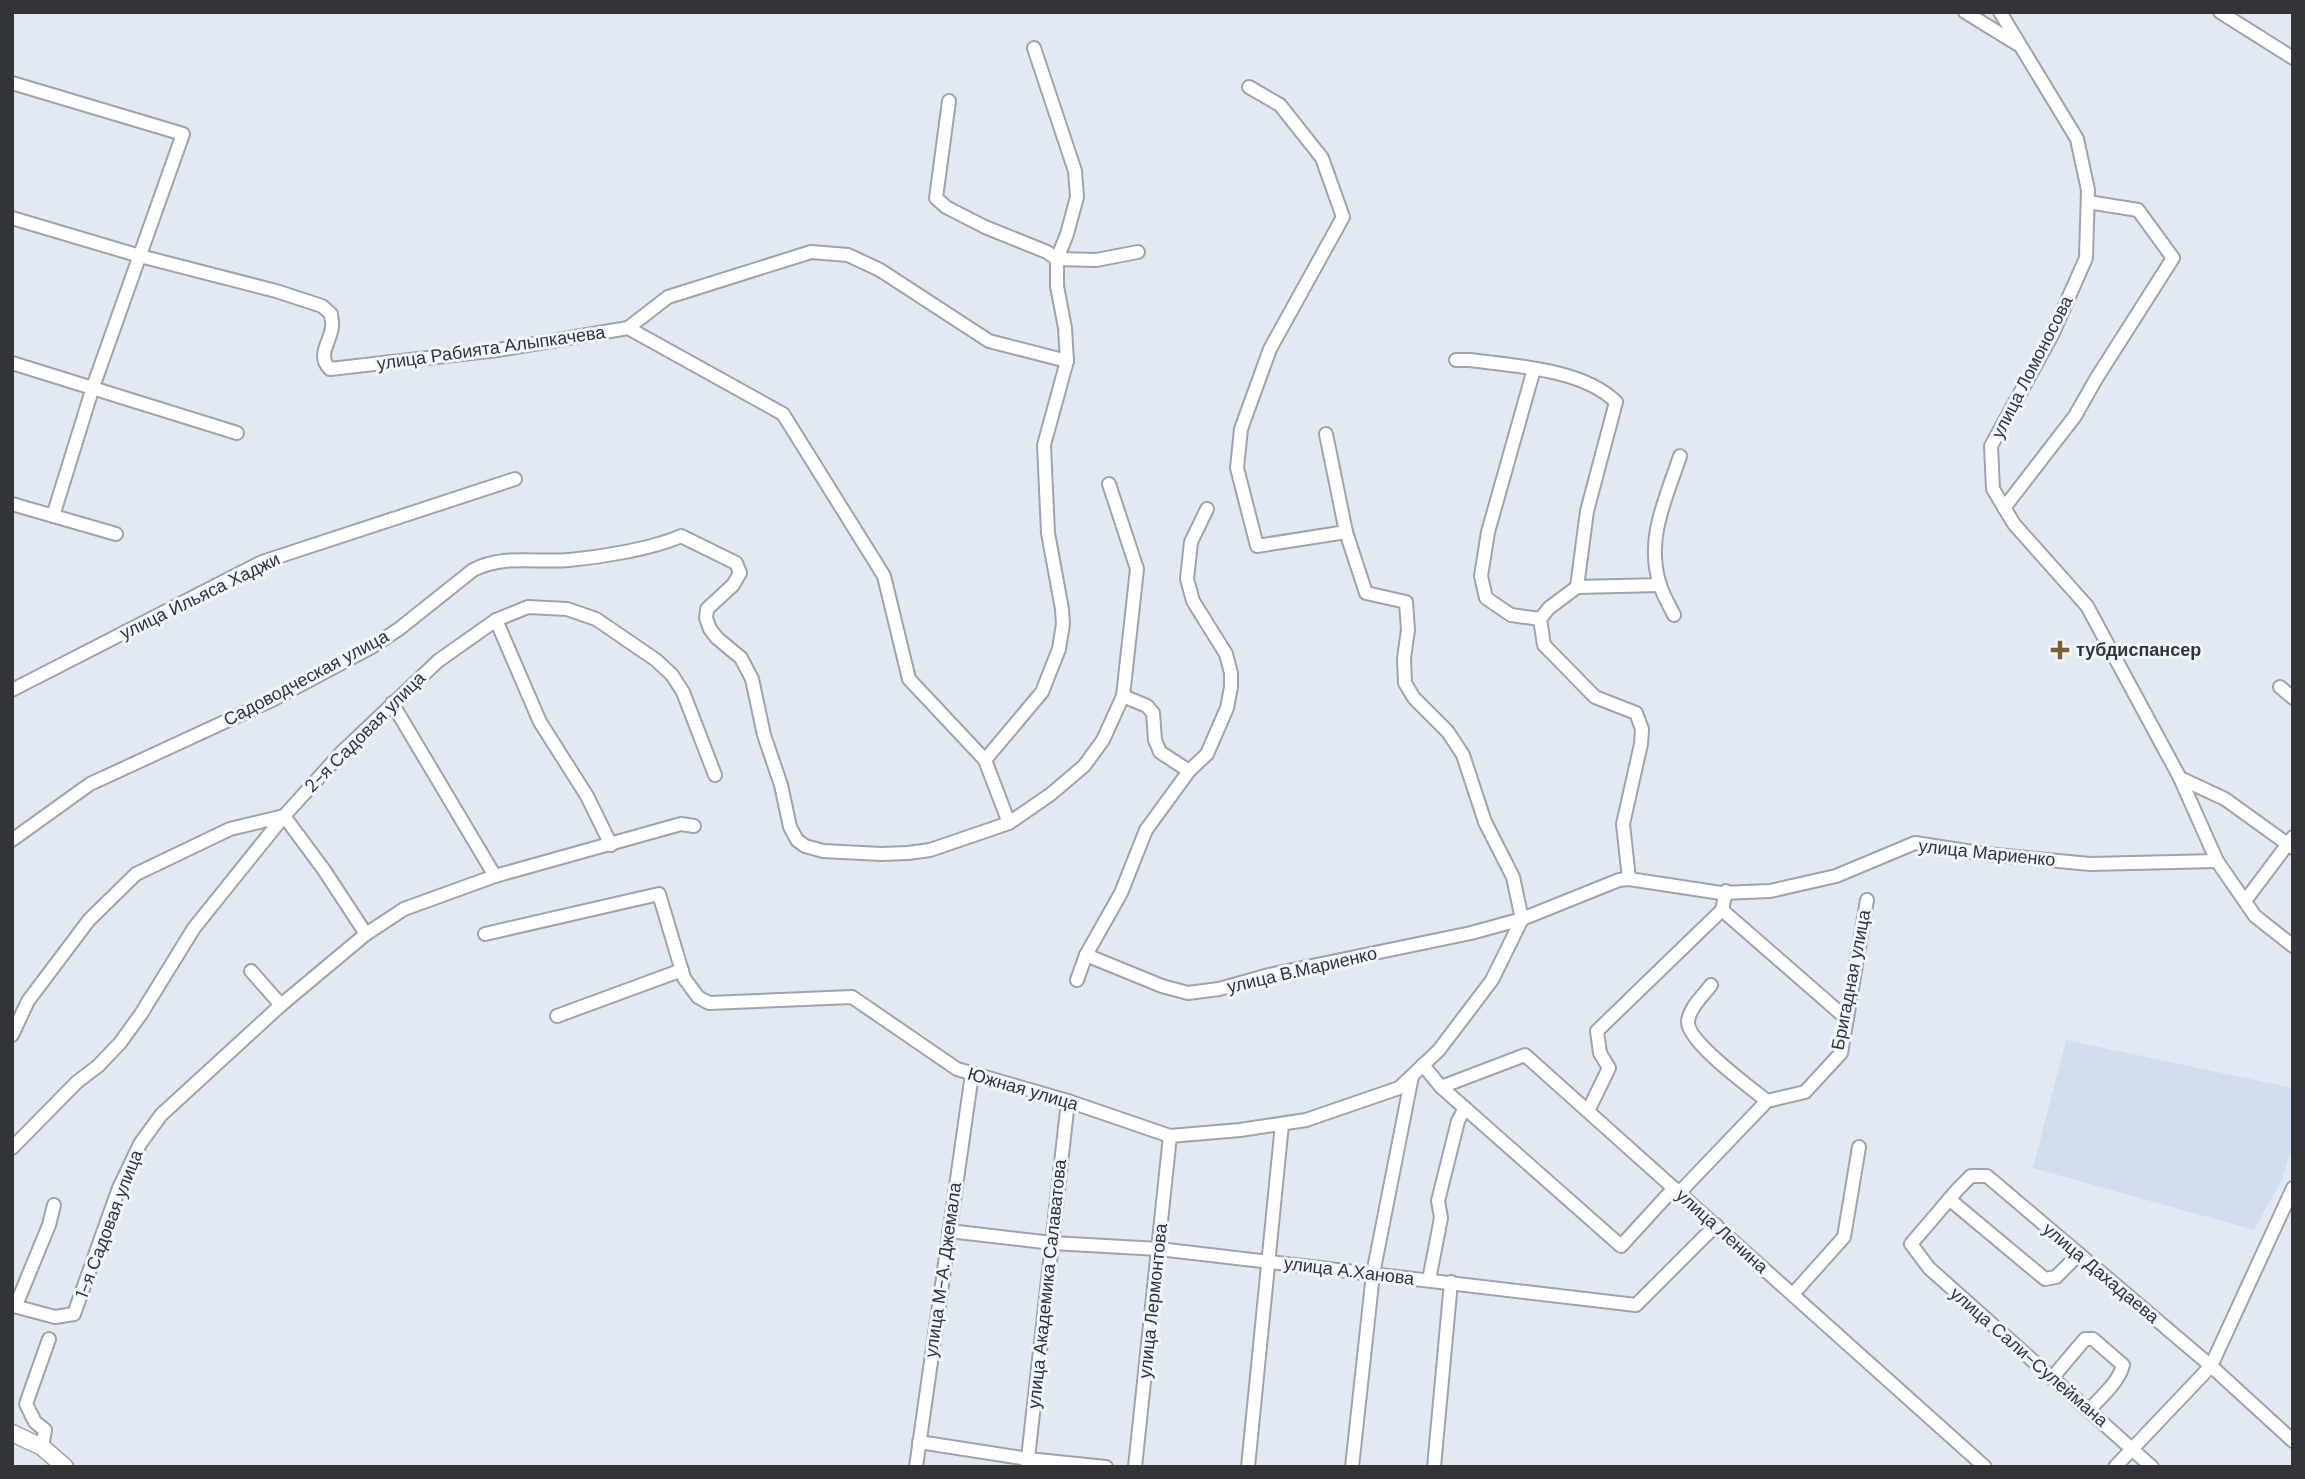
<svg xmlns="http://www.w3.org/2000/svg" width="2305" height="1479" font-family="'DM Sans',sans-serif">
<rect width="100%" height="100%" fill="#e2e9f2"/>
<path fill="#d2deed" d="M2066,1040L2293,1088V1143L2282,1180L2254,1230L2033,1168Z"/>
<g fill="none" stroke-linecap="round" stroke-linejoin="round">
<g stroke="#9da4ad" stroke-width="16">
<g id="minor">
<path d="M1965,12L2017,44"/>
<path d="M2000,12L2077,139L2088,190L2086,258L2052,335L1991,446L1993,489L2014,524L2087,606L2180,778L2217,861L2255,916L2293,946"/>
<path d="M2220,12L2293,58"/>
<path d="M12,83L183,134L93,387L53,516"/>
<path d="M1249,87L1280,105L1322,158L1343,217L1270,349L1241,429L1237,468L1257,546L1346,532"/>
<path d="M949,101L936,198L946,207L985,227L1047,252L1057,259L1096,260L1138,252"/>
<path d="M12,218L140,256L276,291L322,306L331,314C331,318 333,322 332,326C331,342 316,355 330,369L498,350L628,328L783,414L884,576L909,679L985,760"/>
<path d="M628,328L668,297L811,252L848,255L880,270L989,341L1067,361"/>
<path d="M1456,360H1470C1515,366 1583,369 1616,402L1587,511L1577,587"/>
<path d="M12,363L237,433"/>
<path d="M1534,369L1488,532L1481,576L1486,598L1511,615L1540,619"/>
<path d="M1326,434L1346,532L1366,593L1406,602L1408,630L1404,658L1405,683L1414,698L1448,732L1463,755L1485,822L1513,877L1522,919"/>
<path d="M12,504L116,534"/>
<path d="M2004,508L2075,416L2096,379L2173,258L2138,210L2088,202"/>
<path d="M1674,615C1669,605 1663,595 1660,585C1645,539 1666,499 1680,456"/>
<path d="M1540,619L1544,645L1595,697L1636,713L1642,729L1641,744L1623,824L1629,879"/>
<path d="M1540,619L1549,608L1577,587L1660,585"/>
<path d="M496,620L540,722L587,796L611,845"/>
<path d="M2280,687L2293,698"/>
<path d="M12,690L262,562L515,479"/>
<path d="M1123,696L1147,706L1153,713L1155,740L1160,752L1189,771"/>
<path d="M392,703L495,876"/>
<path d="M2180,778L2225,799L2293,848"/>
<path d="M1009,823L985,760L1042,692L1059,649L1063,624L1062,609L1048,533L1044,445L1067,361L1065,328L1057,286V259L1067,234L1077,197L1075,171L1034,48"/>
<path d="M12,840L90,784L272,700L370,648L399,629L473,570C503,554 536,563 569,560C601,557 652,549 681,536L736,563L740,573L733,585L707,609L706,618L710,629L717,638L741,658L752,679L764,735L781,785L790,827L797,840L805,846L823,851L881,854L908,853L930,850L1009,823L1051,794L1084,766L1103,740L1123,696L1137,569L1109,484"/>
<path d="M2245,901L2293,837"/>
<path d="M1722,910L1847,1019"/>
<path d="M485,934L659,894L684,978L698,997L709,1003L852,997L957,1069L1068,1101L1170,1136L1240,1130L1306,1120L1399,1088L1439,1050L1492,980L1522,919"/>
<path d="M1086,955L1162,986L1188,993L1219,989L1269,975L1471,933L1522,919L1619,880L1629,879L1721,893L1770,891L1836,876L1915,843L1986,854L2090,864L2217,861"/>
<path d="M251,971L281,1005"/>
<path d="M1077,980L1086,955L1121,893L1146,830L1189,771L1207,754L1227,708L1231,687V673L1226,654L1193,601L1187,579L1191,542L1207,509"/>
<path d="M1711,985C1703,996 1690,1007 1688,1021C1686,1041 1751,1088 1767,1101"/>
<path d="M557,1016L682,970"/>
<path d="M12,1035L28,1001L89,920L136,874L230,829L284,816L342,752L438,661L496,620L528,607L567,609L596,619L656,660L672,675L683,692L715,775"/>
<path d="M1423,1065L1441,1087L1621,1246L1674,1188"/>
<path d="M1441,1087L1525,1055L1985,1467"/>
<path d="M1588,1111L1609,1068L1600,1053L1597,1031L1722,910L1726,891"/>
<path d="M12,1148L77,1082L98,1066L120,1043L141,1014L194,928L284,816L324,870L366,934"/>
<path d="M1679,1193L1767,1101L1805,1092L1841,1053L1867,900"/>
<path d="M1949,1199L2045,1279L2056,1277L2079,1254"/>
<path d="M949,1231L1052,1243L1159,1249L1636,1305L1716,1225"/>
<path d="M1429,1280L1441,1218L1438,1201L1458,1121L1465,1108"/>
<path d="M1793,1294L1844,1237L1859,1147"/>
<path d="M14,1306L55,1317L74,1314L119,1188L140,1144L161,1115L281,1005L366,934L404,909L495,876L681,824L694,826"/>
<path d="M12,1307L19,1298L49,1225L54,1205"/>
<path d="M2052,1378L2085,1339H2093L2123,1365C2119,1382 2101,1397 2089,1410"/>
<path d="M919,1442L1028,1459L1106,1467"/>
<path d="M42,1447L45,1430L35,1422L26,1404L49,1339"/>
<path d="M916,1467L972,1074"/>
<path d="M1027,1467L1068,1101"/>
<path d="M1135,1467L1170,1136"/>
<path d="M1248,1467L1282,1124"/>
<path d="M1352,1467L1373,1274L1412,1076"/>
<path d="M1434,1467L1451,1282"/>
<path d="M2115,1467L2211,1366L2293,1188"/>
<path d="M2152,1467L1929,1268L1911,1244L1958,1189L1971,1176H1987L2211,1366L2293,1441"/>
</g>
</g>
<g stroke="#9da4ad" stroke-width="19">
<path id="major" d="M12,1433L42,1447L65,1467"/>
</g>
<use href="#minor" stroke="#fff" stroke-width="12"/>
<use href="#major" stroke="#fff" stroke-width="16"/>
</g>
<path fill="#796131" stroke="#f0f6fe" stroke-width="2.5" d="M2056.5 639.5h7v7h7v7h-7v7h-7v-7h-7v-7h7z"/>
<g text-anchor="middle" stroke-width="6" stroke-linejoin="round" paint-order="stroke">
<g font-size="18" fill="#323438" stroke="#f0f6fe">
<text transform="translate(491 348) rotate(-8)" y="6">улица Рабията Алыпкачева</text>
<text transform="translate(2032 367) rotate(-63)" y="6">улица Ломоносова</text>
<text transform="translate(200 596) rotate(-26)" y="6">улица Ильяса Хаджи</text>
<text transform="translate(306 678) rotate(-28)" y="6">Садоводческая улица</text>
<text transform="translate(365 732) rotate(-45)" y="6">2-я Садовая улица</text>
<text transform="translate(1987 853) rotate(6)" y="6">улица Мариенко</text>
<text transform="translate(1302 970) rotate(-13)" y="6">улица В.Мариенко</text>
<text transform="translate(1851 980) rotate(-79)" y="6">Бригадная улица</text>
<text transform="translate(1023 1089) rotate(16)" y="6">Южная улица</text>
<text transform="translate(109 1224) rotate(-69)" y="6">1-я Садовая улица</text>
<text transform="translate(1722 1231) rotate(42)" y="6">улица Ленина</text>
<text transform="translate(943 1270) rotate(-82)" y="6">улица М-А. Джемала</text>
<text transform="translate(1349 1271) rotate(7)" y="6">улица А.Ханова</text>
<text transform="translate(2101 1273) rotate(40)" y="6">улица Дахадаева</text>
<text transform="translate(1047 1284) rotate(-84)" y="6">улица Академика Салаватова</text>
<text transform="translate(1153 1301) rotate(-84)" y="6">улица Лермонтова</text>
<text transform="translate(2029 1357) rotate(41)" y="6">улица Сали-Сулеймана</text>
</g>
<g font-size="18" font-weight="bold" fill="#323438" stroke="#f0f6fe" text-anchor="start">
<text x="2076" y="656">тубдиспансер</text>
</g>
</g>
<rect width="2305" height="1479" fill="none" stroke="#323438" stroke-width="28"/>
</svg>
